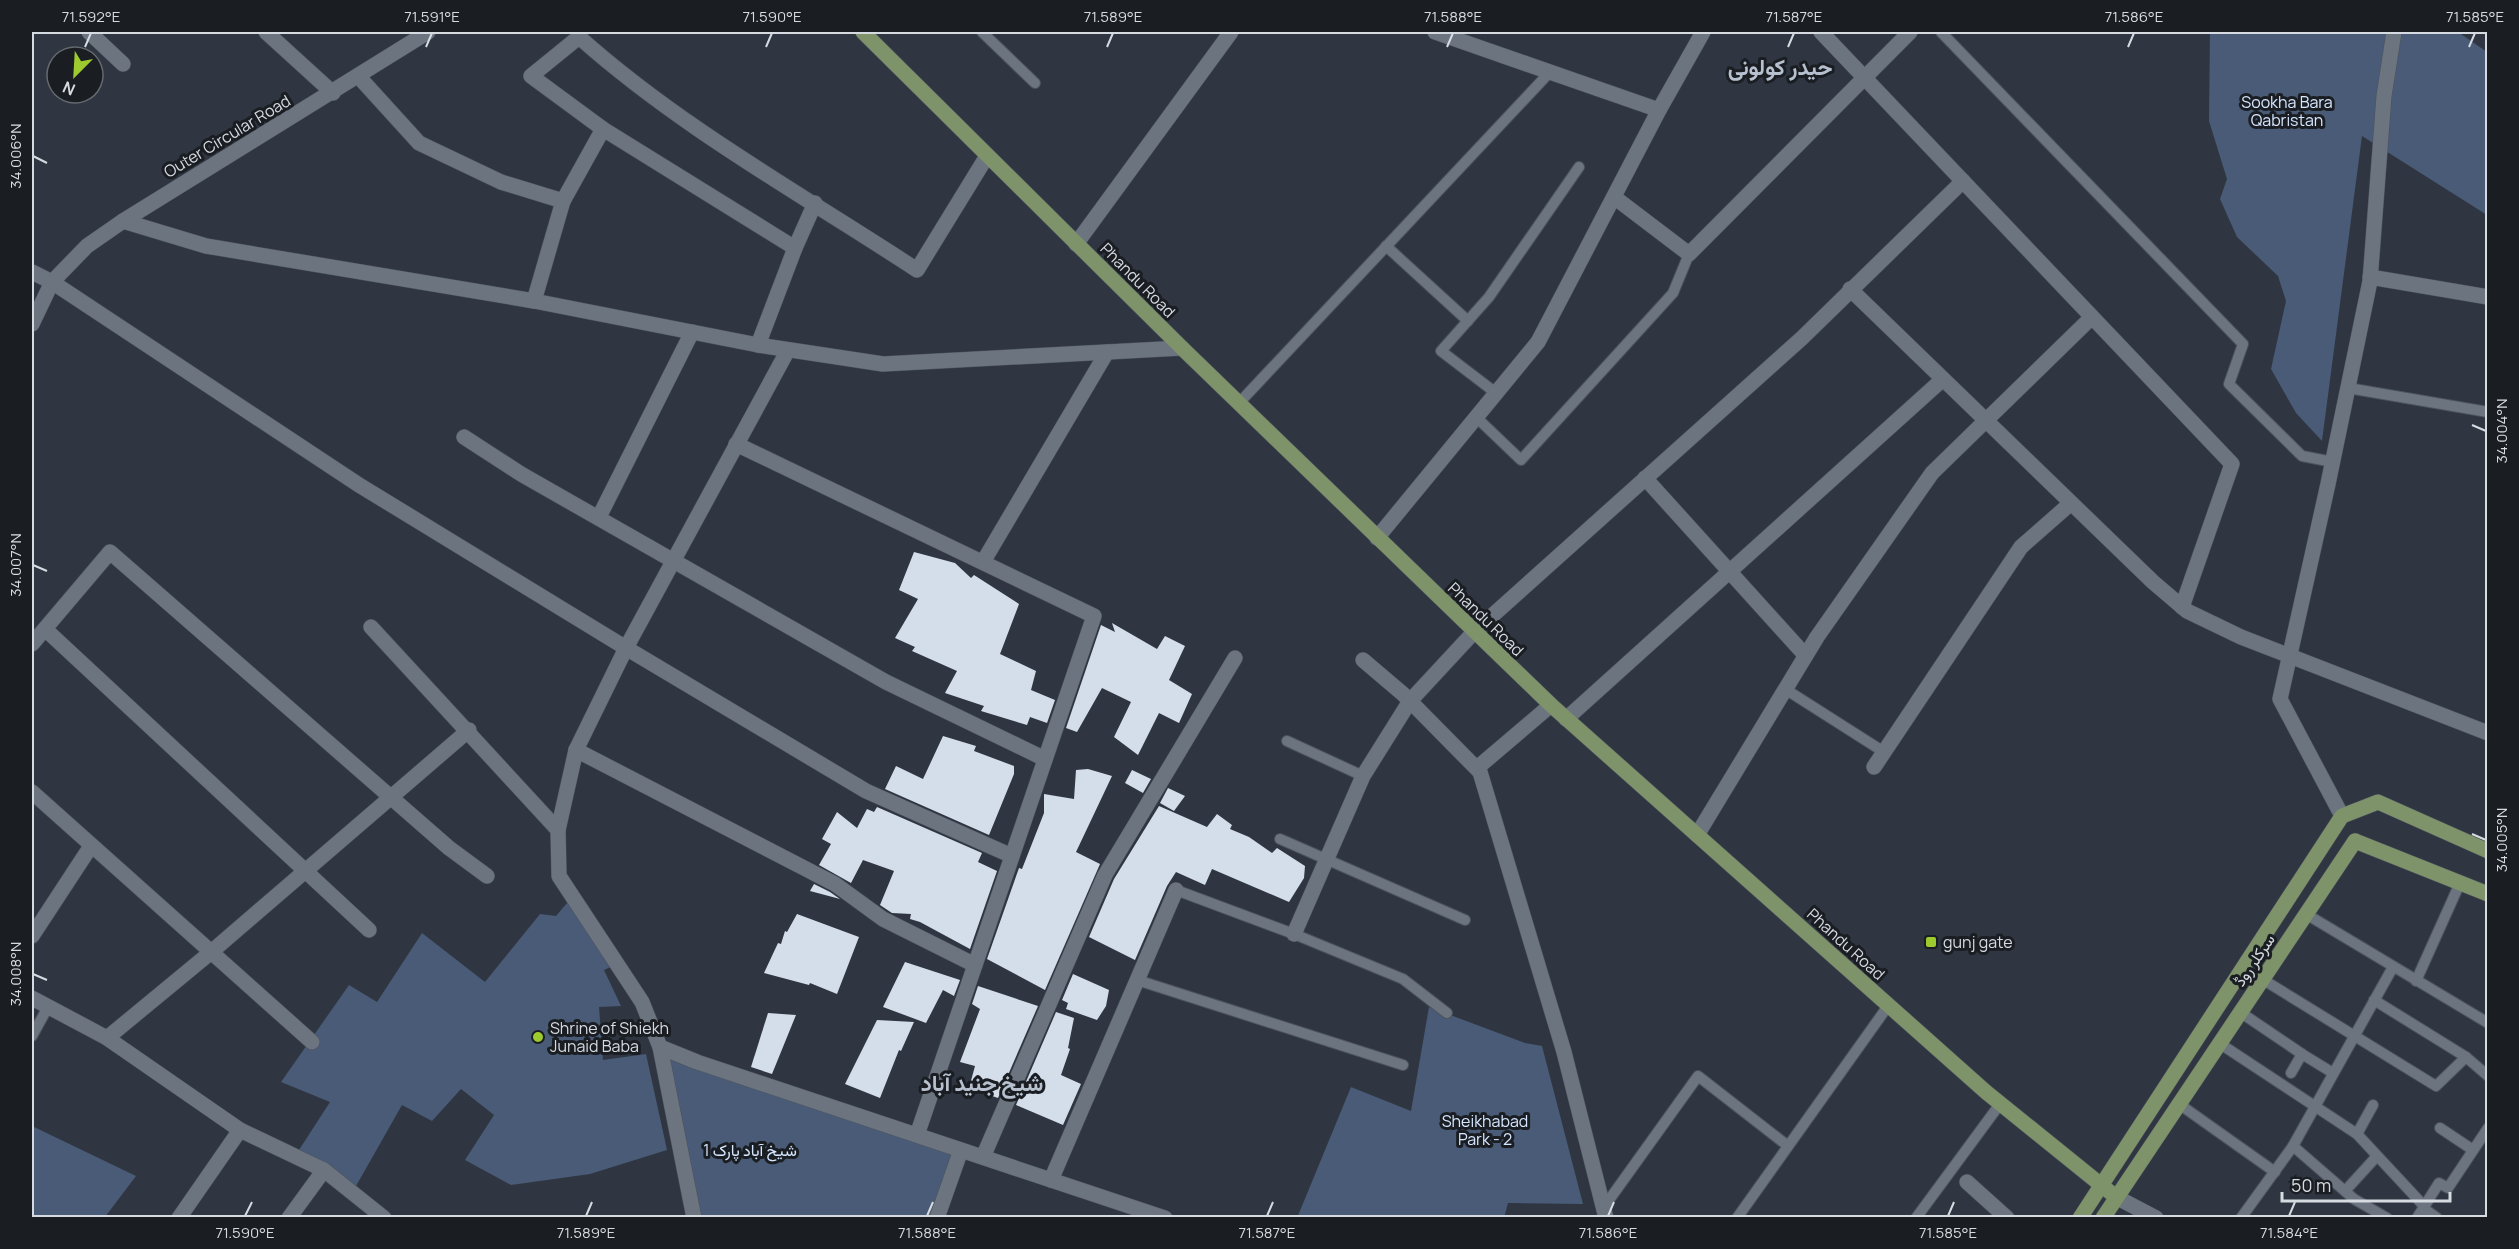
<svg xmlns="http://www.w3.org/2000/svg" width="2519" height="1249" font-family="Manrope,Vazirmatn,sans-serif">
<rect width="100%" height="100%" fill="#2f3641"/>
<g fill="#495b76">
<path d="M2210,32H2458L2487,52V215L2362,136L2322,441L2296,413L2271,369L2286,301L2278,276L2237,237L2220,199L2227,179L2209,121Z"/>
<path d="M573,896L617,964L604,970L621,1006L599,1007L603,1060L646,1054L667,1150L590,1174L511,1185L465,1160L494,1115L461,1089L432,1121L402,1105L356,1186L297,1153L330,1102L281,1082L349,985L377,1002L422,933L485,982L540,914L556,916Z"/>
<path d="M1429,1007L1525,1043L1542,1046L1583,1204L1508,1203L1504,1218H1297L1351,1087L1411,1111Z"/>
<path d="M660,1047L961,1150L937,1217H694Z"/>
<path d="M32,1126L136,1176L105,1217H32Z"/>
</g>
<g fill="#d4deeb">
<path d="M914,552L955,563L971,578L974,575L1019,604L1000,654L1036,671L1031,690L1055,700L1047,723L1030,717L1027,725L981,711L984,706L945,693L957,671L912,651L915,647L895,638L918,599L899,590Z"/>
<path d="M1112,623L1157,649L1165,636L1185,646L1169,680L1192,694L1179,723L1159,713L1138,755L1114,737L1131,702L1102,688L1077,732L1066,728L1101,625L1115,632Z"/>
<path d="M943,736L976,746L974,751L1014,766V774L989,835L885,789L896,766L923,779Z"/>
<path d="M1088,769L1112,776L1076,852L1100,864L1045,990L987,959L1019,868L1022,869L1044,813V794L1074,799L1076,770Z"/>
<path d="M1132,770L1151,779L1143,793L1125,783Z"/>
<path d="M1168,788L1185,796L1174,811L1160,803Z"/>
<path d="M1159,806L1207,827L1217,814L1232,825L1230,829L1249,837L1272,853L1277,848L1305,866L1304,878L1289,902L1212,869L1205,885L1176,872L1167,886L1135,960L1089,937L1114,879Z"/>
<path d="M877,807L982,853L978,862L997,871L970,949L920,922L910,919L911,914L892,913L880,905L894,871L863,860L851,883L819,865L831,844L822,839L837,812L857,828L867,809L874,812Z"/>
<path d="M814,884L830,892L840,899L810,891Z"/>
<path d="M797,914L859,937L837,994L810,983L809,985L764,973L778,943L781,944L785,931L787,932Z"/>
<path d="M905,962L960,980L954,996L943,990L926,1023L883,1007Z"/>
<path d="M1073,974L1109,990L1106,1006L1097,1020L1066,1009L1068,1003L1062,1000Z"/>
<path d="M978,986L1038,1006L998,1098L969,1088L975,1066L960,1062L980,1009L972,1004Z"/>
<path d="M1056,1012L1074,1018L1068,1048L1070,1049L1061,1075L1081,1084L1063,1125L1016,1105Z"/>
<path d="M768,1013L796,1015L772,1074L751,1067Z"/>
<path d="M877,1020L914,1022L901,1051L899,1050L880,1098L845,1084Z"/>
</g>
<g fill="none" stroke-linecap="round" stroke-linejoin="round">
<g stroke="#4c535c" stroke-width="12">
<g id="service">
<path d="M982,32L1035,83"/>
<path d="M1941,32L2243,344L2229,384L2302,456L2333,462"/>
<path d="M1386,246L1468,321"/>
<path d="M2348,388L2488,412"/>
<path d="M1496,393L1441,351L1489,297L1579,167"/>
<path d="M1239,403L1550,72"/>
<path d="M1476,417L1521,460L1673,293L1689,254"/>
<path d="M1785,689L1884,752"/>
<path d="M1287,741L1363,776"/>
<path d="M1280,839L1465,920"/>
<path d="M1176,890L1294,934L1403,979L1447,1013"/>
<path d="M2306,914L2488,1023"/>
<path d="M2262,979L2436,1086L2466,1057L2488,1076"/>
<path d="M1137,980L1403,1065"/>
<path d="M2416,981L2460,883"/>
<path d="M2374,1000L2466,1057"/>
<path d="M2240,1012L2302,1054"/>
<path d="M32,1036L48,1007"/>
<path d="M2219,1043L2357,1134L2373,1105"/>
<path d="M2291,1073L2302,1054L2333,1073"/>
<path d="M2179,1104L2275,1172"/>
<path d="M2440,1128L2473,1150"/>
<path d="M2357,1134L2424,1206"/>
<path d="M2293,1146L2354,1199L2387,1218"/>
<path d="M2345,1191L2377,1156"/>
<path d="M1604,1207L1698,1076L1788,1146"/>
<path d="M2423,1208L2437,1218"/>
<path d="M1737,1218L1888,1006"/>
<path d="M1916,1218L2000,1104"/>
<path d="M2241,1218L2293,1146L2393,967"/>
<path d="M2417,1218L2439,1183L2448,1188L2488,1128"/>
</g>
</g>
<g stroke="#4c535c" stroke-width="16">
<g id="minor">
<path d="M89,32L123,64"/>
<path d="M266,32L333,93"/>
<path d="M1435,32L1659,110"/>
<path d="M1821,32L2232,464L2182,607"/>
<path d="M359,77L419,143L501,182L563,201L534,301"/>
<path d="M1614,197L1689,254L1910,32"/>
<path d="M563,201L603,129"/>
<path d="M1076,244L1231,32"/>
<path d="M795,248L603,129L531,76L579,37C681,128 803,195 917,270L987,156"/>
<path d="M2370,277L2488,297"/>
<path d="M52,282L359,485L626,648L866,791L1012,856"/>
<path d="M1850,289L2153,582L2187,611L2241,637L2488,733"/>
<path d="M758,345L795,248L815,203"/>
<path d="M464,437L521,474L886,682L1045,759"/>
<path d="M736,444L1094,616L917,1135"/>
<path d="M1645,478L1805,655"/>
<path d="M599,517L692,332"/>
<path d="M1377,538L1538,342L1659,110L1703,32"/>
<path d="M983,562L1107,352"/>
<path d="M371,627L558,830L559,876L642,1002L660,1047L697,1062L1165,1218"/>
<path d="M45,629L369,930"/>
<path d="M32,644L110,552L449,848L487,876"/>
<path d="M1363,660L1403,694L1480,772L1564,1052L1606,1218"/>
<path d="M1566,719L1943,379"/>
<path d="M576,750L835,884L883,919L975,965"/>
<path d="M1874,767L2021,547L2071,503"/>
<path d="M1477,768L1551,705"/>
<path d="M32,792L312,1042"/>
<path d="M558,830L576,750L626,648L788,350"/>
<path d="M1697,835L1817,637L1932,473L2092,317"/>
<path d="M1294,934L1363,776L1410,701L1474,632L1802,338L1963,181"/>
<path d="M32,936L91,846"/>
<path d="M32,998L107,1038L240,1130L324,1170L384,1218"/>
<path d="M107,1038L210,953L469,730"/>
<path d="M660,1047L694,1218"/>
<path d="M983,1157L1105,875L1235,658"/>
<path d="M1051,1180L1176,890"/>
<path d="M1967,1182L2007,1218"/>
<path d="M179,1218L240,1130"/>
<path d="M289,1218L324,1170"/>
<path d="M937,1218L961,1150"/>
</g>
</g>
<g stroke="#4c535c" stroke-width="16">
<g id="tertiary">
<path d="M123,221L206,246L534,301L758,345L883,364L1182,348"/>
<path d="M2116,1197L2156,1218"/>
</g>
</g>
<g stroke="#4c535c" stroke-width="16">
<g id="secondary">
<path d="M32,272L52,282"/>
<path d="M32,324L52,282L87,246L123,221L428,32"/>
<path d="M2342,816L2280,699L2328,484L2370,281L2384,96L2394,32"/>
</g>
</g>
<g stroke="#4c535c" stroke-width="16">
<g id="primary">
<path d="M863,32L1182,348L1551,705L1986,1092L2116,1197"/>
<path d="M2355,841L2488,894"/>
<path d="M2080,1218L2342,816L2378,802L2488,851"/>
<path d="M2103,1218L2355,841"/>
</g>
</g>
<use href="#service" stroke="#6c7480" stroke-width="10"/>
<use href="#minor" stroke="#6c7480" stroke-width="15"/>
<use href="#tertiary" stroke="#6c7480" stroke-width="15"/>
<use href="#secondary" stroke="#6c7480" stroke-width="15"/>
<use href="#primary" stroke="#7f936a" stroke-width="15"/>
</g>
<path fill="none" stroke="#d6dbe2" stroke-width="2" d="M85,47L91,33M426,47L432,33M766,47L772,33M1107,47L1113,33M1447,47L1453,33M1788,47L1794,33M2128,47L2134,33M2469,47L2475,33M33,156L47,163M2472,425L2486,431M33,565L47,571M2472,834L2486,840M33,974L47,980M245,1216L252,1202M586,1216L592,1202M927,1216L933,1202M1267,1216L1273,1202M1608,1216L1614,1202M1948,1216L1954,1202M2289,1216L2295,1202"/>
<g fill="#9dca2f" stroke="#1a1e23" stroke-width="2">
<rect x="1925" y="936" width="12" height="12" rx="3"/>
<circle cx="538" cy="1037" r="6"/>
</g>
<g text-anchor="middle" stroke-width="6" stroke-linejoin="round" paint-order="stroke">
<g font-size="16" fill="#d5e6ff" stroke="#1a1e23">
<text x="2287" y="108">Sookha Bara<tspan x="2287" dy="18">Qabristan</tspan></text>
<text x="1485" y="1127">Sheikhabad<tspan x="1485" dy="18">Park - 2</tspan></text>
<text x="750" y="1156">شیخ آباد پارک 1</text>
</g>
<g font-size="16" fill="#d6dbe2" stroke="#1a1e23">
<text transform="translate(227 136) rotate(-31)" y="6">Outer Circular Road</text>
<text transform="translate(1138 280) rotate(45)" y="6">Phandu Road</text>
<text transform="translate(1486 619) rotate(44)" y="6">Phandu Road</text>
<text transform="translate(1846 944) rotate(42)" y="6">Phandu Road</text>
<text transform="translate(2254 960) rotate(-56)" y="6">سرکلر روڈ</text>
</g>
<g font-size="16" fill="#d6dbe2" stroke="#1a1e23" text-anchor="start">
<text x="1943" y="948">gunj gate</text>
<text x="550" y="1034">Shrine of Shiekh<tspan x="550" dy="18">Junaid Baba</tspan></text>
</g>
<g font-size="22" font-weight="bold" fill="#b7c0ce" stroke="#1a1e23">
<text x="1780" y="75">حیدر کولونی</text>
<text x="982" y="1091">شیخ جنید آباد</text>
</g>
</g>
<rect width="2519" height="1249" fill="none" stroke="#1a1e23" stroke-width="66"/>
<g transform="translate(75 75) rotate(204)"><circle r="28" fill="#1a1e23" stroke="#656a6f" stroke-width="1.5"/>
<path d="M0-4.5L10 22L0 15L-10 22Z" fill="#9dca2f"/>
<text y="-9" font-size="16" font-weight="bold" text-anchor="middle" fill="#d6dbe2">N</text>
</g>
<path d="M2282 1192v9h168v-9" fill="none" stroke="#d6dbe2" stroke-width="3"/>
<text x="2291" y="1192" font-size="18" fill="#d6dbe2" stroke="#1a1e23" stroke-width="4.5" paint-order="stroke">50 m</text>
<rect x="33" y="33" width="2453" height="1183" fill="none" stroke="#d6dbe2" stroke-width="2"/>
<g font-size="15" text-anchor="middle" fill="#d6dbe2">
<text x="91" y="22">71.592°E</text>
<text x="432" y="22">71.591°E</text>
<text x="772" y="22">71.590°E</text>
<text x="1113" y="22">71.589°E</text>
<text x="1453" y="22">71.588°E</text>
<text x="1794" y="22">71.587°E</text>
<text x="2134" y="22">71.586°E</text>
<text x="2475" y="22">71.585°E</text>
<text transform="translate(16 156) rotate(-90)" y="5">34.006°N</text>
<text transform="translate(2502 431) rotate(-90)" y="5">34.004°N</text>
<text transform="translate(16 565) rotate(-90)" y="5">34.007°N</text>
<text transform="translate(2502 840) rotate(-90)" y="5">34.005°N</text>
<text transform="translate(16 974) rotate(-90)" y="5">34.008°N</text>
<text x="245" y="1238">71.590°E</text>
<text x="586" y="1238">71.589°E</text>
<text x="927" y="1238">71.588°E</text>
<text x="1267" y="1238">71.587°E</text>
<text x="1608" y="1238">71.586°E</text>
<text x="1948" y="1238">71.585°E</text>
<text x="2289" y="1238">71.584°E</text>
</g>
</svg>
